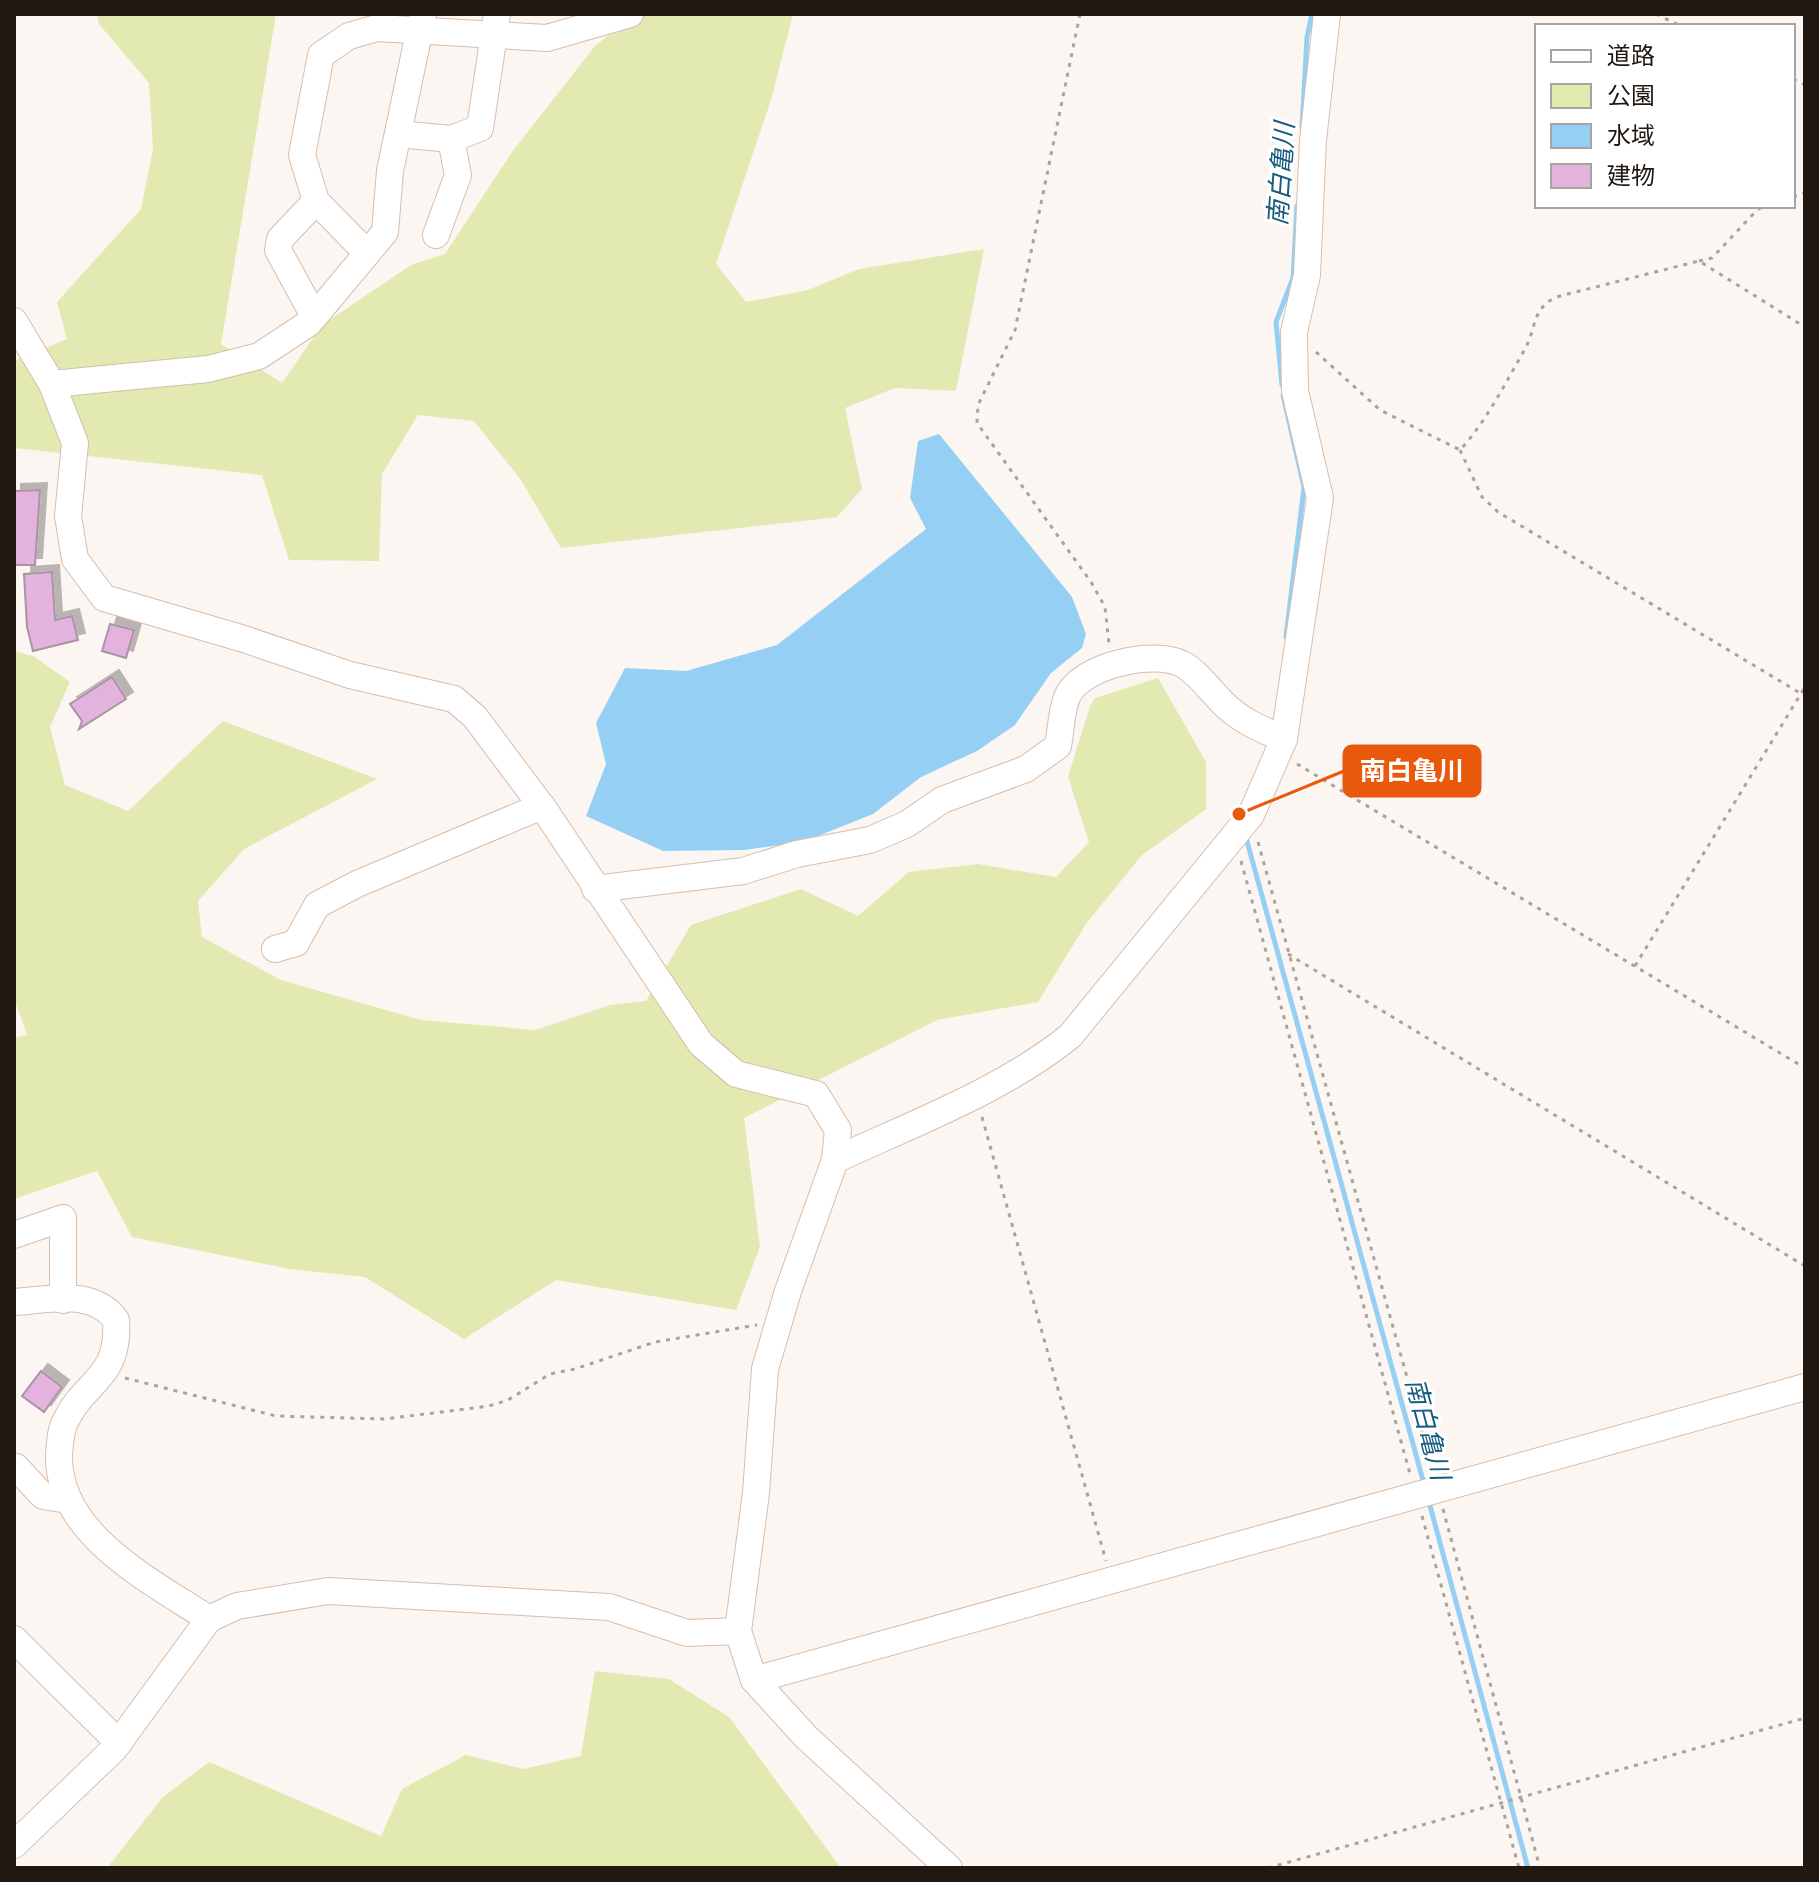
<svg xmlns="http://www.w3.org/2000/svg" width="1819" height="1882" font-family="'Nunito Sans','Noto Sans JP',sans-serif">
<defs>
<filter id="shadow"><feDropShadow dx="7" dy="-7" stdDeviation="0" flood-color="#0004"/></filter>
</defs>
<rect width="100%" height="100%" fill="#fcf6f2"/>
<g fill="#e2eab1">
<path d="M97,14H276L221,344L282,383L322,325L411,265L445,254L512,152L595,46L635,14H793L771,100L716,264L746,302L808,290L859,269L984,249L956,391L895,388L845,408L862,489L837,517L561,548L521,480L474,421L418,415L382,474L379,561L289,560L262,475L14,448V361L67,339L57,302L141,209L153,149L149,83L99,24Z"/>
<path d="M14,651L33,656L70,682L50,727L65,785L128,811L223,721L377,779L244,849L198,901L202,937L281,980L421,1020L535,1030L610,1005L646,1001L691,925L801,889L858,916L909,872L978,864L1056,877L1089,842L1068,777L1090,706L1095,698L1158,678L1206,762V809L1142,855L1086,924L1038,1002L937,1020L744,1118L760,1247L736,1310L556,1280L464,1339L365,1277L289,1269L132,1237L97,1171L14,1199V1038L27,1035L14,998Z"/>
<path d="M595,1671L669,1679L729,1717L841,1868H107L163,1797L209,1762L381,1836L402,1789L466,1755L523,1769L581,1756Z"/>
</g>
<path fill="#95d0f4" d="M939,434L1072,597L1086,634L1082,648L1051,673L1015,725L977,751L921,777L873,814L803,842L744,850L663,851L586,816L606,764L596,723L625,668L686,671L777,645L926,529L910,498L918,441Z"/>
<g fill="none" stroke-linecap="round" stroke-linejoin="round">
<g stroke="#95d0f4" stroke-width="5">
<path d="M1302,128L1307,37L1312,14"/>
<path d="M1282,385L1276,322L1293,278L1297,206"/>
<path d="M1283,395L1304,487L1286,637"/>
<path d="M1245,834L1424,1484"/>
<path d="M1429,1502L1528,1868"/>
</g>
</g>
<g fill="#e3b2dd" stroke="#aa93a7" stroke-width="2" filter="url(#shadow)">
<path d="M40,490L35,565H14V491Z"/>
<path d="M52,572L55,620L72,616L78,640L33,651L27,627L24,574Z"/>
<path d="M110,624L134,630L126,658L102,651Z"/>
<path d="M112,677L126,699L79,729L82,721L70,704Z"/>
<path d="M41,1371L62,1387L44,1412L22,1396Z"/>
</g>
<g fill="none" stroke-linecap="round" stroke-linejoin="round">
<g stroke="#d7bdab" stroke-width="28">
<g id="minor">
<path d="M398,134L451,139L480,128L497,14"/>
<path d="M436,235L458,175L451,139"/>
<path d="M367,253L316,201L302,155L321,55L349,36L377,28L547,38L630,14"/>
<path d="M314,316L278,250L280,239L316,201"/>
<path d="M14,321L52,384L75,443L68,516L75,559L104,598L244,639L350,675L454,699L475,717L546,812L701,1044L736,1074L816,1094L838,1130L835,1160L788,1291L765,1369L756,1493L738,1631L754,1680L806,1737L949,1868"/>
<path d="M52,384L208,369L259,356L309,323L385,232L390,171L423,14"/>
<path d="M595,889L743,871L797,854L870,840L907,824L942,800L1026,769L1058,746C1061,731 1061,712 1067,697C1079,666 1154,649 1182,664C1198,672 1212,693 1226,706C1243,722 1263,730 1284,739"/>
<path d="M275,949L296,943L317,905L357,884L542,806"/>
<path d="M835,1160C914,1123 1002,1091 1070,1036L1251,815L1284,739L1320,498L1295,391L1294,332L1307,275L1313,140L1327,14"/>
<path d="M14,1235L63,1218V1300"/>
<path d="M14,1302C49,1300 93,1288 116,1320C120,1379 85,1380 66,1420C60,1430 60,1444 59,1456C58,1535 151,1581 209,1619"/>
<path d="M16,1467L43,1496L68,1500"/>
<path d="M14,1639L119,1743"/>
<path d="M754,1680L1805,1387"/>
<path d="M14,1845L114,1749L209,1619L237,1606L328,1591L609,1607L687,1633L738,1631"/>
</g>
</g>
<g stroke="#aaa29d" stroke-width="3" stroke-dasharray="4 6" stroke-linecap="butt">
<path d="M1080,14L1015,330L978,405L977,423L1091,582L1105,607L1109,644"/>
<path d="M1656,14L1681,26"/>
<path d="M1793,79L1805,85"/>
<path d="M1793,197L1805,193"/>
<path d="M1699,261L1712,258L1758,209L1766,206"/>
<path d="M1316,352L1380,410L1460,450C1486,422 1506,382 1525,349C1537,327 1531,310 1556,297L1699,261L1805,327"/>
<path d="M1460,450L1482,497L1498,512L1805,696"/>
<path d="M1297,764L1805,1068"/>
<path d="M1258,842L1432,1467"/>
<path d="M1241,861L1410,1474"/>
<path d="M1288,954L1805,1266"/>
<path d="M1635,966L1805,687"/>
<path d="M982,1117L1106,1561"/>
<path d="M125,1378L276,1416L385,1419L489,1406L508,1400L550,1374L575,1369L655,1342L757,1325"/>
<path d="M1443,1509L1540,1868"/>
<path d="M1422,1516L1519,1868"/>
<path d="M1268,1868L1805,1718"/>
</g>
<use href="#minor" stroke="#fff" stroke-width="26"/>
</g>
<g text-anchor="middle" stroke-width="6" stroke-linejoin="round" paint-order="stroke">
<g font-size="26" font-style="italic" fill="#165c7f" stroke="#fff">
<text transform="translate(1281 174) rotate(-86)" y="9">南白亀川</text>
<text transform="translate(1428 1429) rotate(75)" y="9">南白亀川</text>
</g>
</g>
<path fill="none" stroke="#e8590c" stroke-width="3" d="M1239 814L1344 771"/>
<circle fill="#e8590c" stroke="#fff" stroke-width="3" cx="1239" cy="814" r="8"/>
<rect fill="#e8590c" stroke="#e8590c" stroke-width="3" x="1344" y="746" width="136" height="50" rx="8"/>
<g font-size="26" text-anchor="middle" font-weight="bold" fill="#fff">
<text x="1412" y="780">南白亀川</text>
</g>
<rect width="1819" height="1882" fill="none" stroke="#211811" stroke-width="32"/>
<rect x="1535" y="24" width="260" height="184" fill="#ffffff" stroke="#a6a3a0" stroke-width="2"/>
<rect x="1551" y="50" width="40" height="12" fill="#ffffff" stroke="#a6a3a0" stroke-width="2"/>
<text x="1607" y="64" font-size="24" fill="#211811">道路</text>
<rect x="1551" y="84" width="40" height="24" fill="#e2eab1" stroke="#a6a3a0" stroke-width="2"/>
<text x="1607" y="104" font-size="24" fill="#211811">公園</text>
<rect x="1551" y="124" width="40" height="24" fill="#95d0f4" stroke="#a6a3a0" stroke-width="2"/>
<text x="1607" y="144" font-size="24" fill="#211811">水域</text>
<rect x="1551" y="164" width="40" height="24" fill="#e3b2dd" stroke="#a6a3a0" stroke-width="2"/>
<text x="1607" y="184" font-size="24" fill="#211811">建物</text>
</svg>
